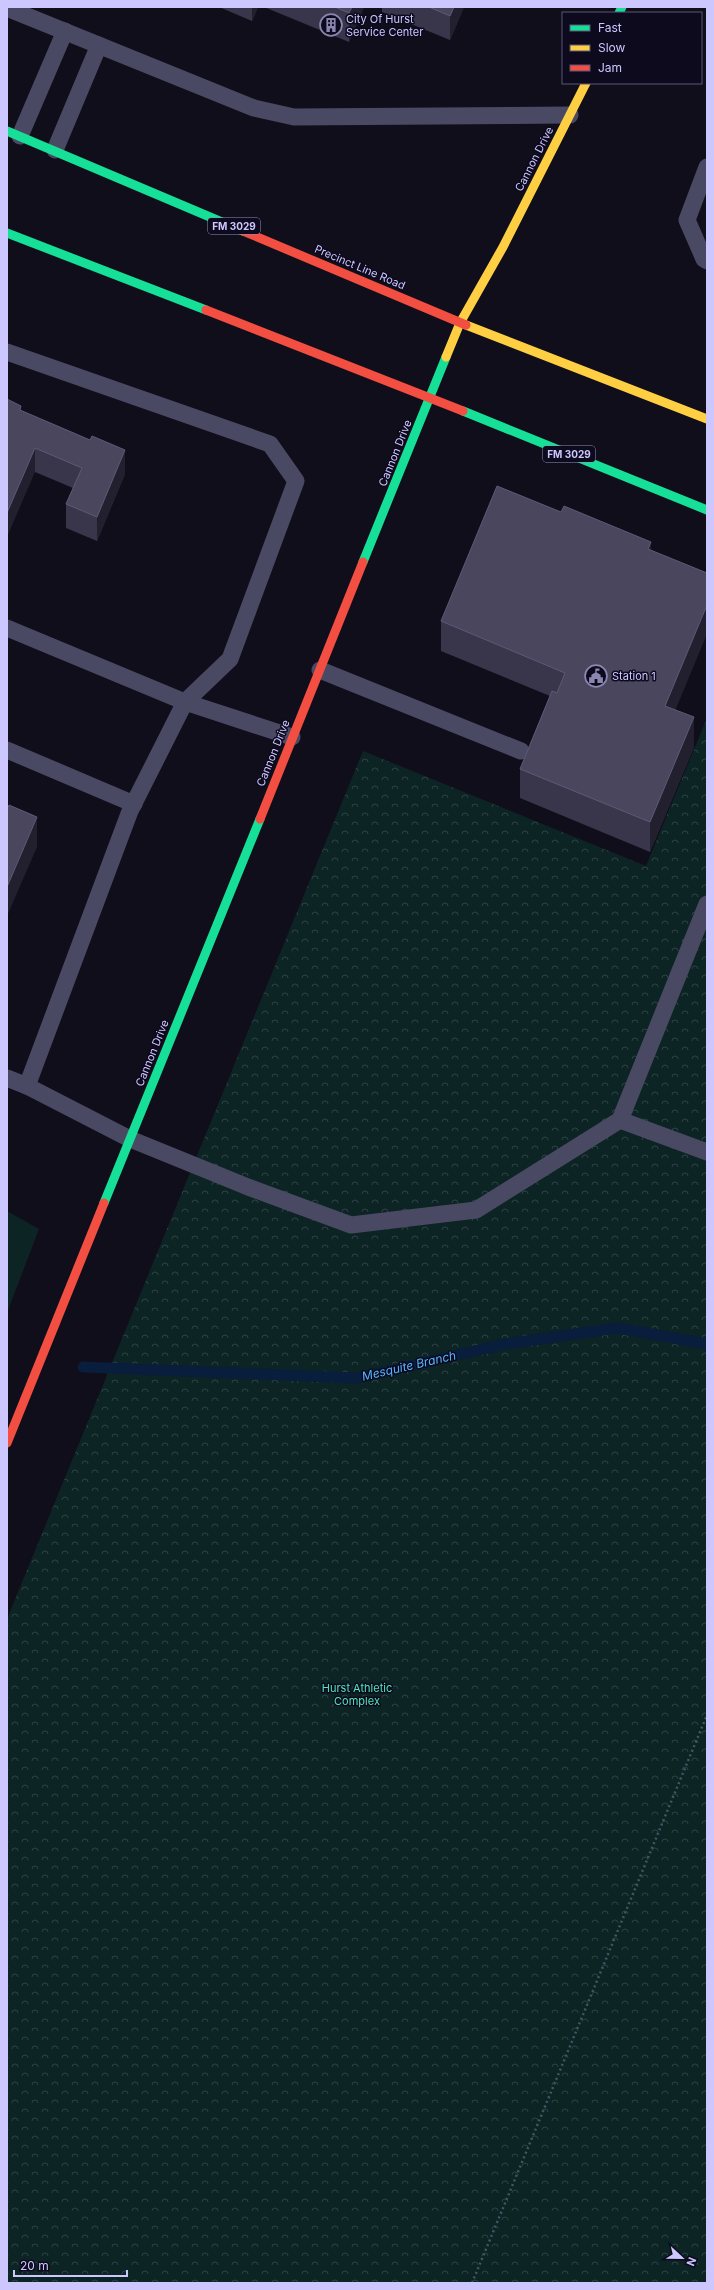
<svg xmlns="http://www.w3.org/2000/svg" width="714" height="2290" font-family="Inter,sans-serif">
<defs>
<pattern id="park-crowns" width="20" height="18" patternUnits="userSpaceOnUse"><rect width="20" height="18" fill="#0d2424"/><path d="M2 6a3 3 0 1 1 6 0M12 15a3 3 0 1 1 6 0" fill="none" stroke="#2f4245"/></pattern>
</defs>
<rect width="100%" height="100%" fill="#100e1a"/>
<path fill="#0d2424" d="M7,1211L39,1229L7,1313Z"/>
<path fill="url(#park-crowns)" d="M707,718V2283H7V1619L363,751L646,866Z"/>
<g fill="none" stroke-linecap="round" stroke-linejoin="round">
<path stroke="#091d3d" stroke-width="11" d="M83,1367L357,1378L505,1344L617,1328L707,1344"/>
<path stroke="#445563" stroke-width="2.5" stroke-dasharray="2 3" stroke-linecap="butt" d="M472,2283L707,1715"/>
<g stroke="#4a4963" stroke-width="17">
<path d="M7,8L254,108L294,117L570,115"/>
<path d="M20,136L65,31"/>
<path d="M55,150L99,45"/>
<path d="M707,167L687,220L704,259L707,261"/>
<path d="M7,352L270,444L296,481L230,659L185,702L7,628"/>
<path d="M320,670L521,751"/>
<path d="M292,737L185,702L130,811L27,1086L130,1139L248,1187L351,1225L476,1210L620,1120L707,904"/>
<path d="M7,750L134,804"/>
<path d="M7,1078L27,1086"/>
<path d="M620,1120L707,1152"/>
</g>
<g stroke="#16e098" stroke-width="9">
<path d="M619,13L622,7"/>
<path d="M7,131L243,231"/>
<path d="M7,233L206,310"/>
<path d="M463,411L707,510"/>
<path d="M363,562L446,357"/>
<path d="M104,1203L260,819"/>
</g>
<g stroke="#ffcf43" stroke-width="9">
<path d="M466,325L707,419"/>
<path d="M446,357L460,323L503,247L586,83"/>
</g>
<g stroke="#f24e42" stroke-width="9">
<path d="M243,231L466,325"/>
<path d="M206,310L463,411"/>
<path d="M260,819L363,562"/>
<path d="M7,1443L104,1203"/>
</g>
</g>
<g fill="#39364b">
<path d="M219,7H258L252,21Z"/>
<path d="M264,7H364L349,42Z"/>
<path d="M382,7H464L450,40L382,12Z"/>
<path d="M21,411L125,474L97,541L66,528V504L73,488L35,472Z"/>
<path d="M651,550L675,710L694,747L650,852L520,798V769L550,696L441,651V621Z"/>
</g>
<g fill="#221f2f">
<path d="M252,7H258L252,21Z"/>
<path d="M352,7H364L349,42V13Z"/>
<path d="M454,7H464L450,40V16Z"/>
<path d="M35,448V472L7,537V513Z"/>
<path d="M125,450V474L97,541V517Z"/>
<path d="M651,542V571L648,549Z"/>
<path d="M707,605V634L665,735V706Z"/>
<path d="M694,717V747L650,852V822Z"/>
<path d="M37,817V847L7,916V887Z"/>
</g>
<g fill="#49465e" stroke="#5d5a77">
<path d="M335,7H352L349,13Z"/>
<path d="M429,7H454L450,16Z"/>
<path d="M7,399L21,406L20,410L90,440L92,436L125,450L97,517L66,504L82,468L35,448L7,513Z"/>
<path d="M497,486L561,512L564,506L651,542L648,549L707,573V605L665,706L694,717L650,822L520,769L552,691L557,693L565,673L441,621Z"/>
<path d="M9,805L37,817L7,887V809Z"/>
</g>
<defs>
<g id="building-ring" transform="scale(1.15)"><circle r="9.5" fill="#0d0a1e" stroke="#8a86af" stroke-width="1.5"/><path d="M-4-6H4V6H1V3H-1V6H-4ZM-2.5-4.3h1.7v1.8h-1.7ZM.8-4.3h1.7v1.8H.8ZM-2.5-1h1.7V.8h-1.7ZM.8-1h1.7V.8H.8Z" fill="#8a86af"/></g>
<g id="civic-ring" transform="scale(1.15)"><circle r="9.5" fill="#0d0a1e" stroke="#8a86af" stroke-width="1.5"/><path d="M-.6-6.5H3V-4.5H.6V-3L4-1V1h2V6H-6V1h2V-1L-.6-3ZM-1.2 2.5V6h2.4V2.5Z" fill="#8a86af"/></g>
</defs>
<g fill-rule="evenodd">
<use href="#building-ring" x="331" y="25"/>
<use href="#civic-ring" x="596" y="676"/>
</g>
<g text-anchor="middle" stroke-width="3" stroke-linejoin="round" paint-order="stroke">
<g fill="#0d0a1e" stroke="#938ebc" stroke-width="1">
<rect x="208" y="218" width="52" height="16" rx="3"/>
<rect x="543" y="446" width="52" height="16" rx="3"/>
</g>
<g font-size="10" font-weight="bold" fill="#ccc7ff">
<text x="234" y="230">FM 3029</text>
<text x="569" y="458">FM 3029</text>
</g>
<g font-size="11" fill="#ccc7ff" stroke="#0d0a1e" text-anchor="start">
<text x="346" y="23">City Of Hurst<tspan x="346" dy="13">Service Center</tspan></text>
<text x="612" y="680">Station 1</text>
</g>
<g font-size="11" fill="#ccc7ff" stroke="#0d0a1e">
<text transform="translate(534 159) rotate(-63)" y="4">Cannon Drive</text>
<text transform="translate(360 267) rotate(23)" y="4">Precinct Line Road</text>
<text transform="translate(395 453) rotate(-68)" y="4">Cannon Drive</text>
<text transform="translate(273 753) rotate(-68)" y="4">Cannon Drive</text>
<text transform="translate(152 1053) rotate(-68)" y="4">Cannon Drive</text>
</g>
<g font-size="11" fill="#4de6ba" stroke="#0d0a1e">
<text x="357" y="1692">Hurst Athletic<tspan x="357" dy="13">Complex</tspan></text>
</g>
<g font-size="12" font-style="italic" fill="#55b6ff" stroke="#0d0a1e">
<text transform="translate(409 1366) rotate(-13)" y="4">Mesquite Branch</text>
</g>
</g>
<rect width="714" height="2290" fill="none" stroke="#ccc7ff" stroke-width="16"/>
<rect x="562" y="12" width="140" height="72" fill="#0d0a1e" stroke="#595678"/>
<rect x="570" y="25" width="20" height="6" fill="#16e098" stroke="#595678"/>
<text x="598" y="32" font-size="12" fill="#ccc7ff">Fast</text>
<rect x="570" y="45" width="20" height="6" fill="#ffcf43" stroke="#595678"/>
<text x="598" y="52" font-size="12" fill="#ccc7ff">Slow</text>
<rect x="570" y="65" width="20" height="6" fill="#f24e42" stroke="#595678"/>
<text x="598" y="72" font-size="12" fill="#ccc7ff">Jam</text>
<g transform="translate(682 2258) rotate(112)" stroke="#0d0a1e" stroke-width="3" paint-order="stroke">
<path d="M0-3L7 15L0 10L-7 15Z" fill="#ccc7ff"/>
<text y="-6" font-size="11" font-weight="bold" text-anchor="middle" fill="#ccc7ff">N</text>
</g>
<path d="M14 2270v6h113v-6" fill="none" stroke="#ccc7ff" stroke-width="2"/>
<text x="20" y="2270" font-size="12" fill="#ccc7ff" stroke="#0d0a1e" stroke-width="3" paint-order="stroke">20 m</text>
</svg>
